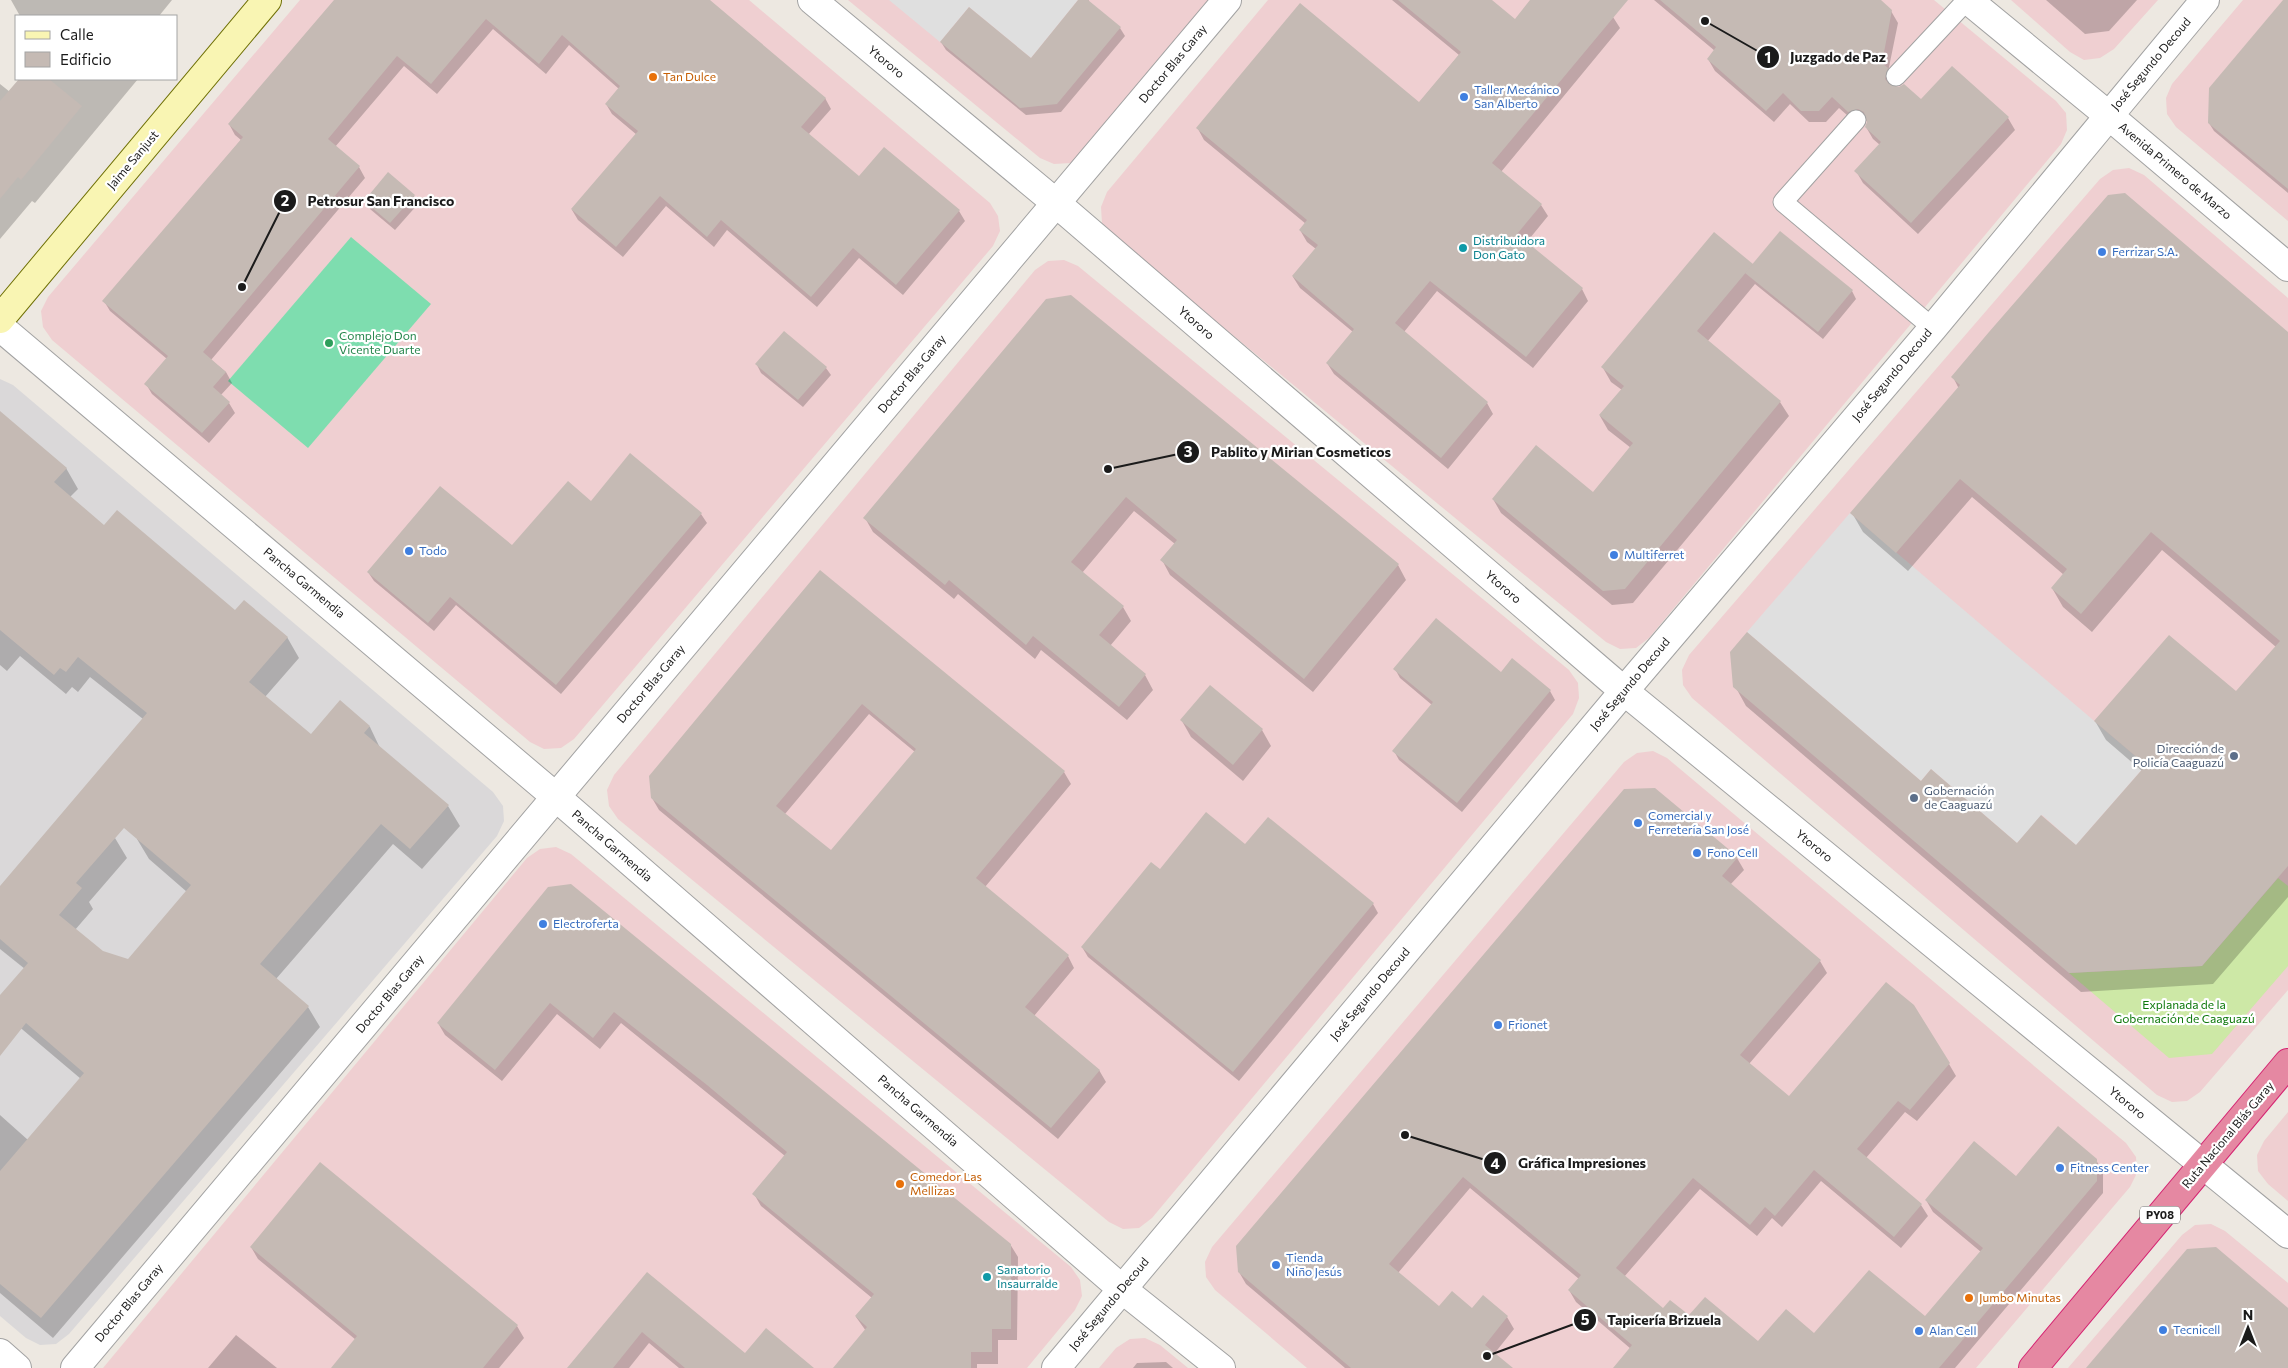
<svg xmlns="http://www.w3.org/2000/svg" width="2288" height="1368" font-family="Commissioner,sans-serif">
<rect width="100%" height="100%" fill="#ede8e1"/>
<path fill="#dad8d9" d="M0,379L13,385L493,792L503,806L504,821L497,836L69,1334L56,1344L40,1345L26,1338L0,1316Z"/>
<g fill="#efcfd1">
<path d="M300,0H749L990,203L998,216L1000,231L993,246L574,739L561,748L544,749L530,742L52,340L43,327L41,311L48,297Z"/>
<path d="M848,0H1212L1084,154L1071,163L1054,164L1040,158Z"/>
<path d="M1268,0H1934L2056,101L2066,113L2067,130L2061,144L1649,638L1636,648L1620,649L1606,642L1112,236L1102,223L1101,207L1107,192Z"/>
<path d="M2011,0H2158L2114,49L2100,58L2084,60L2070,52Z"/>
<path d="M2243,0H2288V221L2176,127L2167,114L2166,98L2172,84Z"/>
<path d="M2129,168L2144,175L2288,298V990L2200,1092L2187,1101L2172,1102L2157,1095L1692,698L1683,685L1682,670L1689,655L2100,179L2113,170Z"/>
<path d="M1064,260L1078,266L1569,670L1578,683L1579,698L1573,714L1152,1218L1139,1228L1123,1229L1109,1222L618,819L609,806L607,790L614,775L1035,270L1048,261Z"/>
<path d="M1653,751L1667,758L2126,1143L2136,1157L2137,1173L2130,1187L1976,1368H1307L1215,1290L1206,1277L1205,1262L1212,1247L1624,762L1637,753Z"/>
<path d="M556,847L571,854L1071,1267L1080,1280L1082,1296L1075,1310L1027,1368H103L527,858L540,849Z"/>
<path d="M2288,1112V1201L2268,1184L2258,1171L2257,1155L2264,1141Z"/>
<path d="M2211,1224L2225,1231L2288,1283V1368H2068L2182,1235L2195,1225Z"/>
<path d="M1145,1338L1160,1345L1188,1368H1099L1116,1348L1130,1339Z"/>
</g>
<path fill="#cde8a6" d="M2278,878L2288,886V966L2212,1054L2169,1058L2069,973L2202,966Z"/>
<path fill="#7eddaf" d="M351,237L431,304L308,448L228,381Z"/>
<g fill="#dfdfdf">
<path d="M889,0H1078L1031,58L969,7L940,42Z"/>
<path d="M1850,513L2146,765L2076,845L2042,815L2017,843L1931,769L1921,781L1747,632Z"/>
</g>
<g fill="#0003" fill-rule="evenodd">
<path d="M11,0H172L159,16H20Z"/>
<path d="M335,0H707L825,98L831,109L808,135L859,178L959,211L965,221L903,295L859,258L817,307L727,230L714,247L666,206L623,257L578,220L572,210L637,135L612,114L606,104L619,89L569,45L546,74L493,29L437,94L404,66L335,147L359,167L365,178L211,360L226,372L232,383L220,396L229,403L235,413L209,443L152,394L146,384L167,359L110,311L104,301L241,140L235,135L229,124Z"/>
<path d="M1080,0H1089L1088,2L1120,28L1125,36L1061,112L1026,115L946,50L941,42L1031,59Z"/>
<path d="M1392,0H1490L1515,20L1532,0H1594L1613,17L1620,28L1501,172L1541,205L1548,216L1526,243L1582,289L1588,301L1533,368L1437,291L1404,332L1487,403L1493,414L1448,469L1334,374L1327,363L1353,332L1300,288L1293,277L1316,249L1307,242L1300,230L1306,224L1204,140L1198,129L1419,103L1459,55Z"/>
<path d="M1654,0H1879L1891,11L1898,23L1888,72L1894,81L1893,87L1921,101L1952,68L2008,118L2015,130L1918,234L1863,183L1856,171L1880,145L1873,139L1866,127L1868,122L1865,120L1856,123L1839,108L1826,122H1809L1790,104L1774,122L1715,71L1708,59L1715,51Z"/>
<path d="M2046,0H2137L2109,31L2085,34Z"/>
<path d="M2284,0H2288V193L2214,131L2209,123Z"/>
<path d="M20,79H138L35,203L32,201L0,239V84L10,92Z"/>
<path d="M414,196L418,204L395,230L370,209L365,201Z"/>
<path d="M1752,264L1852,291L1856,299L1823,339L1755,284L1707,342L1780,402L1789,416L1633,603L1612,605L1501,513L1493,499L1593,493L1631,448L1608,430L1600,416L1622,390L1611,382L1603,368Z"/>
<path d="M1046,300L1398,565L1406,580L1313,692L1170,575L1162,560L1175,544L1134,511L1082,573L1123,607L1131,621L1110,646L1145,675L1153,690L1127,720L1041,650L1035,659L958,594L954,599L873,532L865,518Z"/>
<path d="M2288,334V897L2213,984L2081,992L1746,706L1735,686L1921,783L2017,845L2076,847L2142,771L2106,740L2095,721L2236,693L2276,647L2162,550L2092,632L2063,607L2052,588L2064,575L1972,497L1908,571L1863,532L1852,513L1959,389L1953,377Z"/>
<path d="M757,365L826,368L831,375L803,407L761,373Z"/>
<path d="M0,424L66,468L78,489L70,497L104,527L235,612L287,637L299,658L265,697L311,736L340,702L370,727L380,748L448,806L460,826L422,869L393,844L276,979L308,1007L320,1027L53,1338L0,1293V1115L28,1140L81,1079L10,1019L0,1001V997L25,969L0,949V888L115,838L127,858L89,902L93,909L75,930L121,969L187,892L149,859L137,839L143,719L90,677L78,692L72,687L66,694L20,656L7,671L0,665Z"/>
<path d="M701,514L707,523L561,694L456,605L434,631L374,581L368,572Z"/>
<path d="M820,572L1064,772L1071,784L985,887L1068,956L1074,968L1034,1016L1099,1070L1106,1082L1058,1139L659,810L652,798ZM869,714L915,752L831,852L785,814Z"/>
<path d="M1395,669L1501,673L1550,691L1555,700L1462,812L1399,760L1394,751L1432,705L1400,678Z"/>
<path d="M1182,721L1262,730L1271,746L1243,781L1191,737Z"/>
<path d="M1245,846L1373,904L1378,913L1239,1081L1088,957L1082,947L1160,871Z"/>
<path d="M1737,858L1744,870L1730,885L1820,961L1827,973L1749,1064L1789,1098L1949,1064L1956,1076L1917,1121L1905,1112L1866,1158L1921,1205L1928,1216L1901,1248L1821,1181L1782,1227L1772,1218L1757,1236L1700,1189L1624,1277L1663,1310L1689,1317L1759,1343L1925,1318L1981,1252L1933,1212L1926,1200L2096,1160L2103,1172V1193L1955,1368H1615L1631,1349L1576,1302L1569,1290L1579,1279L1470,1188L1398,1273L1439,1308L1472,1310L1484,1297L1507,1317L1514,1329L1494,1354L1511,1368H1345L1246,1284L1239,1272Z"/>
<path d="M549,888L1010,1244L1018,1257L1017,1340H998V1364H977V1368H835L866,1331L856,1317L872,1298L761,1206L754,1194L785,1156L621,1023L600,1049L557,1014L502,1081L445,1035L438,1023Z"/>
<path d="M320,1164L517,1326L524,1338L499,1368H332L356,1340L258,1259L251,1247Z"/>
<path d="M647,1274L745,1355L812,1368H679L649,1343L629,1368H585Z"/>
<path d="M236,1335L277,1368H208Z"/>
<path d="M1166,1362L1173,1368H1133L1137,1363Z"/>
</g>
<g fill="#c5bab4" fill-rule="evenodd">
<path d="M334,0H710L826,98L801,127L859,176L884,147L960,210L896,285L853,248L811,297L721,220L707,237L660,196L616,247L571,209L638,131L605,104L620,86L562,35L539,64L486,19L431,84L397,56L328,139L360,166L203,352L226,372L213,387L230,402L202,433L144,384L168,356L102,301L243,137L228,124Z"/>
<path d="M1078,0H1088L1121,27L1057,104L1020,108L940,42L969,7L1031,58Z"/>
<path d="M1398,0H1492L1515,19L1530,0H1628L1492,163L1542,204L1517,234L1583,288L1526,357L1430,281L1395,323L1488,402L1441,458L1326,363L1354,329L1292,276L1318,245L1299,230L1307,220L1196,128L1300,3L1419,102L1461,52Z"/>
<path d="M1660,0H1881L1892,10L1882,63L1888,68L1885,79L1889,84L1899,87L1904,84L1921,99L1952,66L2009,117L1911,223L1854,171L1881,142L1865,127L1867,122L1864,112L1858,109L1848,112L1832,97L1819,111H1801L1783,93L1766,111L1707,59L1716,47Z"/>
<path d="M2283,0H2288V189L2208,123L2209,88Z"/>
<path d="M19,79H49L82,106L21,180L18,177L0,199V101Z"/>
<path d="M388,172L415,195L390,223L364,201Z"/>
<path d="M2125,193L2288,332V866L2202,966L2069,973L1733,687L1730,652L1747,632L1921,781L1931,769L2017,843L2041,815L2076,845L2146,765L2094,721L2169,635L2236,691L2280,641L2151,532L2081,614L2051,588L2067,569L1960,479L1896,553L1850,513L1960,385L1951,377L1989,332L2108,195Z"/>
<path d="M1780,231L1853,290L1818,332L1745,273Z"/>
<path d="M1714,232L1753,264L1697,331L1781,401L1625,589L1603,591L1492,499L1536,445L1593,492L1633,443L1599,415L1624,386L1601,367Z"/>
<path d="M1071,295L1399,564L1304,679L1160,560L1177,540L1126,497L1071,562L1124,606L1099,635L1146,674L1119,707L1033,636L1026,645L949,580L945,585L863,518L1046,299Z"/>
<path d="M784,331L827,367L798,400L755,364Z"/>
<path d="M0,411L67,468L54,482L104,525L117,510L235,610L244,600L288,637L249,682L311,734L340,700L370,726L364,733L449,805L410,849L381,824L260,964L309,1006L41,1318L0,1284V1171L84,1073L26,1023L0,1056V995L28,963L0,939V886L147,713L78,657L66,672L60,668L54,675L0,630ZM124,828L191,885L128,959L103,951L59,915L82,888L76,883Z"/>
<path d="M630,453L702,513L556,685L450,597L428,623L367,572L440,486L512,545L568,481L591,501Z"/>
<path d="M820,570L1065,771L976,878L1069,955L1025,1007L1100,1070L1051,1128L651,798L649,776ZM862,704L916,749L831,850L776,806Z"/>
<path d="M1436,618L1501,672L1512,658L1551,690L1457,803L1392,751L1433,702L1393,669Z"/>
<path d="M1210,685L1263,729L1233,765L1180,720Z"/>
<path d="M1655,788L1738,857L1722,876L1821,960L1740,1055L1789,1096L1886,982L1914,1005L1950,1063L1910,1110L1898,1101L1857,1149L1922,1204L1894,1237L1814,1170L1775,1216L1765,1207L1750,1225L1693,1178L1616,1268L1663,1308L1670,1300L1689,1315L1705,1297L1758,1341L1786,1309L1814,1333L1869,1270L1925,1316L1983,1248L1925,1200L1974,1141L2016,1176L2058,1126L2097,1159V1181L1939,1368H1613L1632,1345L1568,1290L1581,1275L1463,1177L1389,1264L1439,1306L1452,1291L1472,1308L1483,1295L1508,1316L1485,1345L1513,1368H1351L1238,1272L1236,1246L1624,789Z"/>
<path d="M1206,812L1245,844L1268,817L1374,903L1233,1072L1081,947L1151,862L1160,869Z"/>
<path d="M571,884L1011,1244V1329H992V1352H971V1368H833L867,1327L855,1316L874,1294L752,1194L787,1152L707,1085L614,1012L593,1038L550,1003L495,1070L437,1023L548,887Z"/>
<path d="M320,1162L518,1325L483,1368H331L357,1336L250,1247Z"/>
<path d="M2216,1247L2288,1308V1368H2086L2187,1249Z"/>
<path d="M647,1272L745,1353L766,1328L814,1368H685L642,1332L613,1368H567Z"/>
</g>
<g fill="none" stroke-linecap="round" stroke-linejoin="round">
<g stroke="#a2a2a2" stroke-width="21">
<g id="lane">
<path d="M1896,76L1967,0"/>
<path d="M1856,120L1783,202L1933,328"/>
</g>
</g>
<g stroke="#a2a2a2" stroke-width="30">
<g id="street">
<path d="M812,0L1056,203L1624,691L2288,1234"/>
<path d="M1968,0L2108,115L2288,267"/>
<path d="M0,327L556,797L1122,1289L1221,1368"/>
<path d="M0,1353L17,1368"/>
<path d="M75,1368L1227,0"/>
<path d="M1056,1368L1624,691L1933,328L2205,0"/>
</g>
</g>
<g stroke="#6f7005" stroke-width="30">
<path id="secondary" d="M0,319L267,0"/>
</g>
<g stroke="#d52472" stroke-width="30">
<path id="highway" d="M2033,1368L2288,1063"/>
</g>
<use href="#lane" stroke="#fff" stroke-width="19"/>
<use href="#street" stroke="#fff" stroke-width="28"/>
<use href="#secondary" stroke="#f9f5b3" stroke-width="28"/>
<use href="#highway" stroke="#e588a2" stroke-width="28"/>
</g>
<g fill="#e8710a" stroke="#fff" stroke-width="2">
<circle cx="653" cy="77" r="5"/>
<circle cx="900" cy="1184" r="5"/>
<circle cx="1969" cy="1298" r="5"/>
</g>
<g fill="#3f7fe0" stroke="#fff" stroke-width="2">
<circle cx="1464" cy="97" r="5"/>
<circle cx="2102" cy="252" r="5"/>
<circle cx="409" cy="551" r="5"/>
<circle cx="1614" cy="555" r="5"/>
<circle cx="1638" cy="823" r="5"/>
<circle cx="1697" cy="853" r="5"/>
<circle cx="543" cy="924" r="5"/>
<circle cx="1498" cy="1025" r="5"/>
<circle cx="2060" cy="1168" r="5"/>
<circle cx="1276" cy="1265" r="5"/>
<circle cx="2163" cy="1330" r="5"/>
<circle cx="1919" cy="1331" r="5"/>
</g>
<g fill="#0f9aa8" stroke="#fff" stroke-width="2">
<circle cx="1463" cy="248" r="5"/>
<circle cx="987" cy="1277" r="5"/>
</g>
<circle fill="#2e9e5b" stroke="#fff" stroke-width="2" cx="329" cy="343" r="5"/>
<g fill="#5c6f8a" stroke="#fff" stroke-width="2">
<circle cx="2234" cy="756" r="5"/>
<circle cx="1914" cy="798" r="5"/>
</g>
<g text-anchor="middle" stroke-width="4.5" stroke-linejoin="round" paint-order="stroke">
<rect fill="#fff" stroke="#5f5f5f" stroke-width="1" x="2140" y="1206.5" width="40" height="17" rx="4"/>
<g font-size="11" font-weight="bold" fill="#1b1b1b">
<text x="2160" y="1219">PY08</text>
</g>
<g font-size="12" fill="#1b1b1b" stroke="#fff">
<text transform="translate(886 62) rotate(40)" y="4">Ytororo</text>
<text transform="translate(1173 64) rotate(-50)" y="4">Doctor Blas Garay</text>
<text transform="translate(2151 64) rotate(-50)" y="4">José Segundo Decoud</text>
<text transform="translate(133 160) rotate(-50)" y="4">Jaime Sanjust</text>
<text transform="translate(2175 171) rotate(40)" y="4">Avenida Primero de Marzo</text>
<text transform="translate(1196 323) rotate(41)" y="4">Ytororo</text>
<text transform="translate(912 374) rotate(-50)" y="4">Doctor Blas Garay</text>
<text transform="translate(1892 375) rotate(-50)" y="4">José Segundo Decoud</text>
<text transform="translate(304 583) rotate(40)" y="4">Pancha Garmendia</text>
<text transform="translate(1503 587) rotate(41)" y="4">Ytororo</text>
<text transform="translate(651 684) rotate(-50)" y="4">Doctor Blas Garay</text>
<text transform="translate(1630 684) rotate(-50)" y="4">José Segundo Decoud</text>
<text transform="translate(612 846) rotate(41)" y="4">Pancha Garmendia</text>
<text transform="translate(1814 846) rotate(39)" y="4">Ytororo</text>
<text transform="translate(390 994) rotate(-50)" y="4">Doctor Blas Garay</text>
<text transform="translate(1370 994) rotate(-50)" y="4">José Segundo Decoud</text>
<text transform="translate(2127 1103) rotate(39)" y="4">Ytororo</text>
<text transform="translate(918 1111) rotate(41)" y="4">Pancha Garmendia</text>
<text transform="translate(2228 1135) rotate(-50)" y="4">Ruta Nacional Blás Garay</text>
<text transform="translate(129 1303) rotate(-50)" y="4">Doctor Blas Garay</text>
<text transform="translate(1109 1304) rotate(-50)" y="4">José Segundo Decoud</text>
</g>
<g font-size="12" fill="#c56008" stroke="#fff" text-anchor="start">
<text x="663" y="81">Tan Dulce</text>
<text x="910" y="1181">Comedor Las<tspan x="910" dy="14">Mellizas</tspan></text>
<text x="1979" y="1302">Jumbo Minutas</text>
</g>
<g font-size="12" fill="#366cbe" stroke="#fff" text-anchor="start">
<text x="1474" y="94">Taller Mecánico<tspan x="1474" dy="14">San Alberto</tspan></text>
<text x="2112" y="256">Ferrizar S.A.</text>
<text x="419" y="555">Todo</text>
<text x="1624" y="559">Multiferret</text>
<text x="1648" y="820">Comercial y<tspan x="1648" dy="14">Ferretería San José</tspan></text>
<text x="1707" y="857">Fono Cell</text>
<text x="553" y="928">Electroferta</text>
<text x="1508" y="1029">Frionet</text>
<text x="2070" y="1172">Fitness Center</text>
<text x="1286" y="1262">Tienda<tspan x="1286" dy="14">Niño Jesús</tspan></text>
<text x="2173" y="1334">Tecnicell</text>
<text x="1929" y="1335">Alan Cell</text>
</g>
<g font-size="12" fill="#0d838f" stroke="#fff" text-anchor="start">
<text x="1473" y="245">Distribuidora<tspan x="1473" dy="14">Don Gato</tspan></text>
<text x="997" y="1274">Sanatorio<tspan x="997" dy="14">Insaurralde</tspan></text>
</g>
<g font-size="12" fill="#27864d" stroke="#fff" text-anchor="start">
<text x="339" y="340">Complejo Don<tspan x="339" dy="14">Vicente Duarte</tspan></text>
</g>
<g font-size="12" fill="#4e5e75" stroke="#fff" text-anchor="end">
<text x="2224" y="753">Dirección de<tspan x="2224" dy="14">Policía Caaguazú</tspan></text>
<text x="1924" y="795" text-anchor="start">Gobernación<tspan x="1924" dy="14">de Caaguazú</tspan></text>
</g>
<g font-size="12" fill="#0d780b" stroke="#fff">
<text x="2184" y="1009">Explanada de la<tspan x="2184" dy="14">Gobernación de Caaguazú</tspan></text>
</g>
</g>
<path fill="none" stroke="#1b1b1b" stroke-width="2" d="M1705 21L1768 57M242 287L285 201M1108 469L1188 452M1405 1135L1495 1163M1487 1356L1585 1320"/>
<g fill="#1b1b1b" stroke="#fff" stroke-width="2">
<circle cx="1705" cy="21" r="5"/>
<circle cx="242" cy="287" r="5"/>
<circle cx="1108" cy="469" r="5"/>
<circle cx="1405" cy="1135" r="5"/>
<circle cx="1487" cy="1356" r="5"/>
<circle cx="1768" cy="57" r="12"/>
<circle cx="285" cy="201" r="12"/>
<circle cx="1188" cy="452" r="12"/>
<circle cx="1495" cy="1163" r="12"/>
<circle cx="1585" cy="1320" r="12"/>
</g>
<g font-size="15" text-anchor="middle" font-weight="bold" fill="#fff">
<text x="1768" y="63">1</text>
<text x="285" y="206">2</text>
<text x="1188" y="457">3</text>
<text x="1495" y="1169">4</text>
<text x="1585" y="1325">5</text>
</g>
<g font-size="14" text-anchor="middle" font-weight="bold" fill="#1b1b1b" stroke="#fff" stroke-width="4.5" stroke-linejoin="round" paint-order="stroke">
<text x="1838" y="62">Juzgado de Paz</text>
<text x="381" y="206">Petrosur San Francisco</text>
<text x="1301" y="457">Pablito y Mirian Cosmeticos</text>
<text x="1582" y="1168">Gráfica Impresiones</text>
<text x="1664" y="1325">Tapicería Brizuela</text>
</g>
<rect x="15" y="15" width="162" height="65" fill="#ffffff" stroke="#a4a4a4"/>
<rect x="25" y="31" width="25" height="8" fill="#f9f5b3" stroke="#a4a4a4"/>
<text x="60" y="40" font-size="15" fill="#1b1b1b">Calle</text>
<rect x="25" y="52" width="25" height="15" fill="#c5bab4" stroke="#a4a4a4"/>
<text x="60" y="65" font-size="15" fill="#1b1b1b">Edificio</text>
<g transform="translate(2248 1328)" stroke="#ffffff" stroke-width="4" paint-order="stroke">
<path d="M0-4L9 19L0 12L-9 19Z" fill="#1b1b1b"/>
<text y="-8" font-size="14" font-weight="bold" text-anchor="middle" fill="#1b1b1b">N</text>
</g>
</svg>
